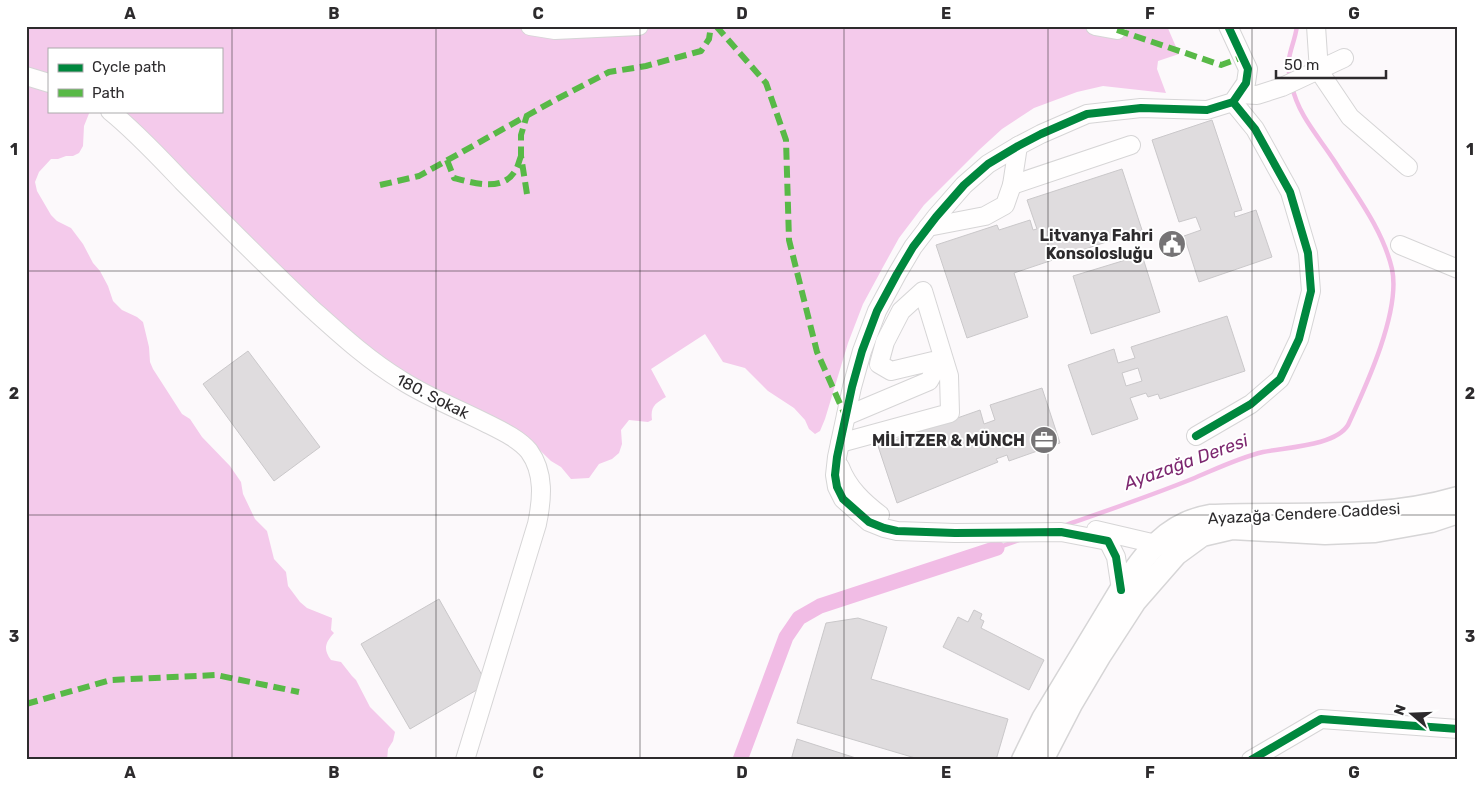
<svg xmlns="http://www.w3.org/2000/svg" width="1484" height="786" font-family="Rubik,sans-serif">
<rect width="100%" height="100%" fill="#fcf9fb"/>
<path fill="#f4caeb" d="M26,26H1167L1179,54L1158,61L1157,69L1166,93L1103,86L1077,92L1034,108L1002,129L979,150L924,205L899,238L883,267L863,304L848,343L825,419L820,431L815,434L809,429L805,420L794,408L768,391L745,368L723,362L705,334L651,369L666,397C656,403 650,406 652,420L648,422L629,420L621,430L622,444L619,453L612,459L599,464L589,478L571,479L561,467L551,461L521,432L433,390L357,343L121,111H221V49H49V111H90L84,126L83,146L79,153L73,156H66L58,159H51L39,172L35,182L37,191L51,215L57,221L71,228L83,244L93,263L100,271L108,286L113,301L122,310L137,317L143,322L149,347L150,362L153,369L182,414L190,419L202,437L230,466L241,482L243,494L255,519L267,531L274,559L286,572L288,586L300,602L307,608L332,618L331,630L334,633C325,643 323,649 331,660L341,662L352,676L356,680L370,707L395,732L393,741L388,749L387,760H26Z"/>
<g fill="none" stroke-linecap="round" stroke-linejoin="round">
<g stroke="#f1bce5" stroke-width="4.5">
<path d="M1290,78C1285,56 1294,47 1297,26"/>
<path d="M1063,526C1106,511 1150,496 1192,479C1216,469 1238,458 1263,452C1287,447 1335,446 1348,425C1366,386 1401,311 1392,269C1383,230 1356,195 1335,162C1319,137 1298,115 1292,86"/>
<path d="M997,548L1022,539"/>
</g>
<path stroke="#f1bce5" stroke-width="15" d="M740,760L786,637L799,618L820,606L997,548"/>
</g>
<g fill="#dfdcde" stroke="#cac8ca" fill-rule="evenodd">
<path d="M1212,120L1242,210L1234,212L1235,217L1256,210L1272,257L1199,282L1184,236L1201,230L1196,217L1179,222L1152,140Z"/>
<path d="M1122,169L1142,230L1014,273L1028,317L967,338L936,245L997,225L999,230L1030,220L1033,230L1037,229L1027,200Z"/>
<path d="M1142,255L1160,312L1091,334L1073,276Z"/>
<path d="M1227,316L1245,371L1160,399L1158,394L1148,397L1146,393L1130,398L1138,419L1092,435L1068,365L1114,349L1118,363L1135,358L1131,347ZM1138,368L1142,381L1126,386L1122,373Z"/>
<path d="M248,351L320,447L274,481L203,384Z"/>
<path d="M1042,388L1060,443L1009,461L1007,455L996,459L998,462L897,503L878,446L980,410L984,424L995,420L990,405Z"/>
<path d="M439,599L487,684L410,729L361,644Z"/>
<path d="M974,610L982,614L980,619L984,621L981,628L1044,660L1029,690L943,647L958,617L968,622Z"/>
<path d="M858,618L887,627L871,679L1008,719L996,760H922L797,723L826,623Z"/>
<path d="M797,739L862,760H791Z"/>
</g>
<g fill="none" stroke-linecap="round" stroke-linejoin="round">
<g stroke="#d6d5d6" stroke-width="20">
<g id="minor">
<path d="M530,26L555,30L639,26"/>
<path d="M1095,26L1117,30"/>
<path d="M1316,26L1319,71L1350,117L1408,167"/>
<path d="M26,76L49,83"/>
<path d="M1239,94L1257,95L1282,87L1344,58"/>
<path d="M110,111C136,132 160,158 183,182C226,225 268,268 312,309C341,335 368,360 401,380C429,398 459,409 488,424C502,431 519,439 529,451C545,473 542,500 537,524L465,760"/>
<path d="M1012,185L1131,145"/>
<path d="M928,227L985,216L1005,205L1012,185L1018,146"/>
<path d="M1400,245L1458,269"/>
<path d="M1196,436L1251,404L1280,379L1299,339L1311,291L1308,253L1290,192L1255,129L1233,102"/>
<path d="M840,443L950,413L949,376L923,291L901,311L885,342L879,364L891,371L933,361L935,370L929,381L846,416"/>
<path d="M840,467C848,488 863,502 880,515"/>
<path d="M1096,530L1156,544"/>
<path d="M1121,590L1116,557L1108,541L1061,532L955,533L897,531L884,528L869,522L843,499L837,487L835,475L837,457L852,387L862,351L877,311L897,274L913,247L936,217L964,185L988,164L1018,146L1041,134L1087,114L1141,108L1207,110L1233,102L1246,83L1248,69L1228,26"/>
<path d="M1251,760L1321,719L1458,729"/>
</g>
</g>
<g stroke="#d6d5d6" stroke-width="25">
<g id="major">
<path d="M1023,760L1043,719L1121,590C1144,555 1167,523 1210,516C1293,512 1377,522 1458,498"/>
<path d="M1042,760L1071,704L1100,655L1135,601L1176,554L1202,535L1232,528L1325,533L1375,531L1431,521L1458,512"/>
</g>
</g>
<use href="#minor" stroke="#fffefe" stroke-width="18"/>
<use href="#major" stroke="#fffefe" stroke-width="22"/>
<g stroke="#58b947" stroke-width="6" stroke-dasharray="12 6" stroke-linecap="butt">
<path d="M716,26L766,83L786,140L789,240L817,352L845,415"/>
<path d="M1117,30L1221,65L1243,57"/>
<path d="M447,160L454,178C473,183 503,192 515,171C518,167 519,161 521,156"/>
<path d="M380,185L419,176L555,100L609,72L646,66L701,51L709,39L711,26"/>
<path d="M527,194L521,156V135L527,115"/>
<path d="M26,704L111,680L216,675L299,692"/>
</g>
<g stroke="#fff" stroke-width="11">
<g id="cycleway">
<path d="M1196,436L1251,404L1280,379L1299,339L1311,291L1308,253L1290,192L1255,129L1233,102"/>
<path d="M1121,590L1116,557L1108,541L1061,532L955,533L897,531L884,528L869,522L843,499L837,487L835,475L837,457L852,387L862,351L877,311L897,274L913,247L936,217L964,185L988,164L1018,146L1041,134L1087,114L1141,108L1207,110L1233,102L1246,83L1248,69L1228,26"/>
<path d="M1251,760L1321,719L1458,729"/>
</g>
</g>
<use href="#cycleway" stroke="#00873e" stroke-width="8"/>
</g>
<path fill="none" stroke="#2d2b2d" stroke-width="1" stroke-opacity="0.55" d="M232,26V760M436,26V760M640,26V760M844,26V760M1048,26V760M1252,26V760M26,271H1458M26,515H1458"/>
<defs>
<g id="civic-disc" transform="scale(1.4375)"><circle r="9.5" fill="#757375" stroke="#fff"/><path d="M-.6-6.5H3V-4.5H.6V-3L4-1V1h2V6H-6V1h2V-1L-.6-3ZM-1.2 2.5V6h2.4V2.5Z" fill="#fff"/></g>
<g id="office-disc" transform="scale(1.4375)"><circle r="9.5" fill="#757375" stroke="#fff"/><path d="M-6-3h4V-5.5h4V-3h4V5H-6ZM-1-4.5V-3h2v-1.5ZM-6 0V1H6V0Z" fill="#fff"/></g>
</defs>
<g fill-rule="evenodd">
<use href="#civic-disc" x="1172" y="244"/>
<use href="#office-disc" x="1044" y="440"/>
</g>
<g text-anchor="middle" stroke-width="4" stroke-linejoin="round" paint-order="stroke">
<g font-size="16" font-weight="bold" fill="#2d2b2d" stroke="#fff" text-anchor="end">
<text x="1153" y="241">Litvanya Fahri<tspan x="1153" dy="18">Konsolosluğu</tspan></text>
<text x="1025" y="446">MİLİTZER &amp; MÜNCH</text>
</g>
<g font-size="16" fill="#2d2b2d" stroke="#fff">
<text transform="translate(433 396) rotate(27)" y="6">180. Sokak</text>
<text transform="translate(1304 513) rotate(-3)" y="6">Ayazağa Cendere Caddesi</text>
</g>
<g font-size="18" font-style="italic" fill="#7d2870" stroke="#fff">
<text transform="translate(1186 462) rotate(-20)" y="6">Ayazağa Deresi</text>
</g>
</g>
<rect width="1484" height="786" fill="none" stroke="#ffffff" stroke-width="55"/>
<rect x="48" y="48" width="175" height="65" fill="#ffffff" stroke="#abaaab"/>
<rect x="58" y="64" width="25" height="8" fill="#00873e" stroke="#abaaab"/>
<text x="92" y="72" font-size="15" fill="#2d2b2d">Cycle path</text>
<rect x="58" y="89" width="25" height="8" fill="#58b947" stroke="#abaaab"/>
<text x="92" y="98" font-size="15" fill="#2d2b2d">Path</text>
<g transform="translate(1412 714) rotate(289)" stroke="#ffffff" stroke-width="4" paint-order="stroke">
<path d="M0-4L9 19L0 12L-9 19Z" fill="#2d2b2d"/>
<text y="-8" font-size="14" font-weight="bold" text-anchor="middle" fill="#2d2b2d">N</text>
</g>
<path d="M1276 70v8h110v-8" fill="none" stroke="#2d2b2d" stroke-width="2.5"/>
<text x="1284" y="70" font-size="15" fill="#2d2b2d" stroke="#ffffff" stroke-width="4" paint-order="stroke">50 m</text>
<rect x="28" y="28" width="1428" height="730" fill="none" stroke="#2d2b2d" stroke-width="2"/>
<g font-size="16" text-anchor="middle" font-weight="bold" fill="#2d2b2d">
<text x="130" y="19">A</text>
<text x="334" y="19">B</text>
<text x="538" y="19">C</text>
<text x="742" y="19">D</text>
<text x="946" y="19">E</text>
<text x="1150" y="19">F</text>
<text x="1354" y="19">G</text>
<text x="14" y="155">1</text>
<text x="1470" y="155">1</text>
<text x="14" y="399">2</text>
<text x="1470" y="399">2</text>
<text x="14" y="642">3</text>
<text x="1470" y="642">3</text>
<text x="130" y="778">A</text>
<text x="334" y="778">B</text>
<text x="538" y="778">C</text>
<text x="742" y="778">D</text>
<text x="946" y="778">E</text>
<text x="1150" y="778">F</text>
<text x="1354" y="778">G</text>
</g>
</svg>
